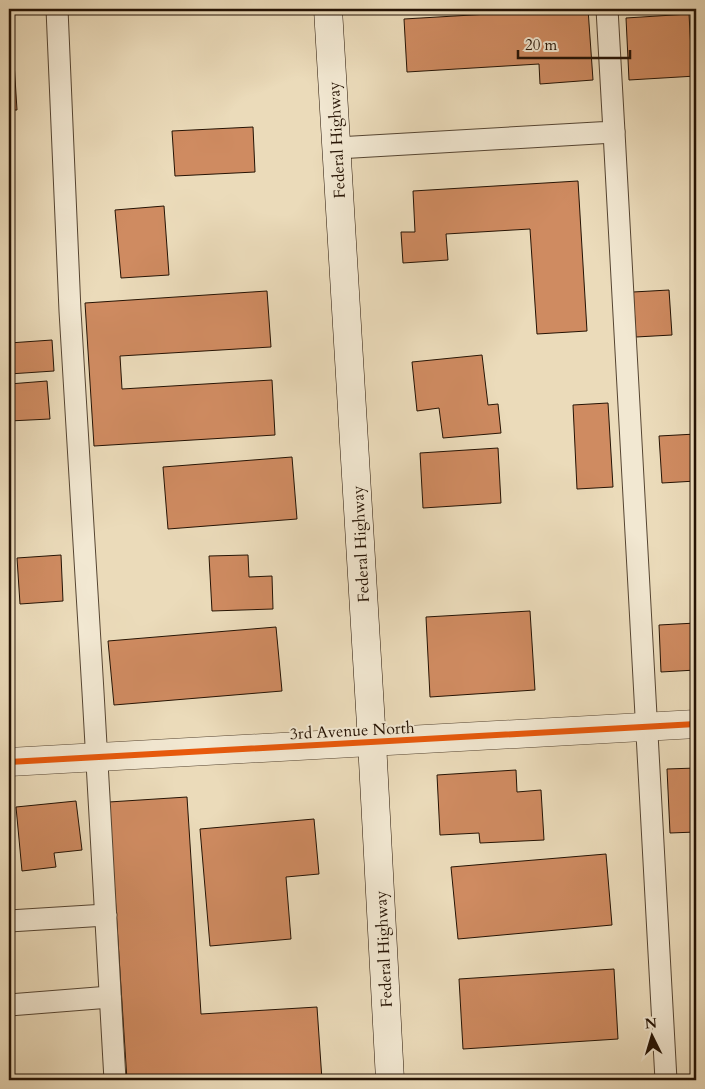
<svg xmlns="http://www.w3.org/2000/svg" width="705" height="1089" font-family="Cardo,serif">
<rect width="100%" height="100%" fill="#ebdbba"/>
<filter id="stains"><feTurbulence type="fractalNoise" baseFrequency=".004" numOctaves="4"/><feColorMatrix values="0 0 0 0 .2 0 0 0 0 .09 0 0 0 0 .02 0 0 0 .5 -.17"/></filter>
<radialGradient id="worn" r=".72"><stop offset=".6" stop-color="#630" stop-opacity="0"/><stop offset="1" stop-color="#630" stop-opacity=".3"/></radialGradient>
<g fill="#cf8b61" stroke="#251304">
<path d="M574,9H588L593,80L540,84L539,64L407,72L404,19Z"/>
<path d="M689,14L691,50L696,49V76L629,80L626,18Z"/>
<path d="M13,46L17,110H9V47Z"/>
<path d="M253,127L255,172L175,176L172,131Z"/>
<path d="M578,181L587,331L537,334L530,229L446,234L448,260L403,263L401,232H415L413,191Z"/>
<path d="M164,206L169,275L121,278L115,210Z"/>
<path d="M669,290L672,335L636,337L633,292Z"/>
<path d="M267,291L271,347L120,356L122,389L272,380L275,435L94,446L85,303Z"/>
<path d="M52,340L54,371L9,374V343Z"/>
<path d="M482,355L488,405L498,404L501,433L443,438L439,408L417,411L412,362Z"/>
<path d="M47,381L50,419L9,421V384Z"/>
<path d="M608,403L613,487L577,489L573,405Z"/>
<path d="M696,434V481L662,483L659,436Z"/>
<path d="M498,448L501,503L423,508L420,453Z"/>
<path d="M292,457L297,519L168,529L163,467Z"/>
<path d="M61,555L63,601L20,604L17,558Z"/>
<path d="M248,555L249,577L272,576L273,609L212,611L209,556Z"/>
<path d="M530,611L535,690L430,697L426,617Z"/>
<path d="M696,623V670L661,672L659,625Z"/>
<path d="M276,627L282,691L114,705L108,641Z"/>
<path d="M696,768V832L670,833L667,769Z"/>
<path d="M516,770L517,792L541,790L544,840L480,843L479,833L440,835L437,775Z"/>
<path d="M187,797L201,1014L317,1007L322,1080H127L109,802Z"/>
<path d="M76,801L82,850L54,853L56,867L22,871L16,807Z"/>
<path d="M314,819L319,874L286,877L291,939L210,946L200,829Z"/>
<path d="M606,854L612,925L458,939L451,867Z"/>
<path d="M614,969L618,1039L463,1049L459,979Z"/>
</g>
<g fill="none" stroke-linecap="round" stroke-linejoin="round">
<g stroke="#564532" stroke-width="23">
<g id="lane">
<path d="M57,9L70,311L93,692L115,1080"/>
<path d="M614,132L666,1080"/>
<path d="M337,148L614,132L607,9"/>
<path d="M9,921L106,915"/>
<path d="M9,1005L110,997"/>
</g>
</g>
<g stroke="#564532" stroke-width="29">
<path id="street" d="M9,762L696,724"/>
</g>
<g stroke="#251304" stroke-width="29">
<path id="secondary" d="M328,9L372,742L390,1080"/>
</g>
<use href="#lane" stroke="#f2e8d2" stroke-width="21"/>
<use href="#street" stroke="#f2e8d2" stroke-width="28"/>
<use href="#secondary" stroke="#f2e8d2" stroke-width="28"/>
<g stroke="#f2e8d2" stroke-width="9">
<path id="cycleway" d="M9,762L696,724"/>
</g>
<use href="#cycleway" stroke="#e8590c" stroke-width="6"/>
</g>
<g text-anchor="middle" stroke-width="4" stroke-linejoin="round" paint-order="stroke">
<g font-size="16" fill="#251304" stroke="#f2e8d2">
<text transform="translate(336 140) rotate(-93)" y="6">Federal Highway</text>
<text transform="translate(360 544) rotate(-93)" y="6">Federal Highway</text>
<text transform="translate(352 730) rotate(-3)" y="6">3rd Avenue North</text>
<text transform="translate(383 949) rotate(-93)" y="6">Federal Highway</text>
</g>
</g>
<rect width="705" height="1089" fill="none" stroke="#ebdbba" stroke-width="30"/>
<rect x="10" y="10" width="685" height="1069" fill="none" stroke="#251304" stroke-width="2.5"/>
<rect x="15" y="15" width="675" height="1059" fill="none" stroke="#251304"/>
<g transform="translate(652 1036) rotate(355)" stroke="#f2e8d2" stroke-width="4" paint-order="stroke">
<path d="M0-4L9 19L0 12L-9 19Z" fill="#251304"/>
<text y="-8" font-size="14" font-weight="bold" text-anchor="middle" fill="#251304">N</text>
</g>
<path d="M518 50v8h112v-8" fill="none" stroke="#251304" stroke-width="2.5"/>
<text x="525" y="50" font-size="15" fill="#251304" stroke="#f2e8d2" stroke-width="4" paint-order="stroke">20 m</text>
<rect width="100%" height="100%" filter="url(#stains)"/>
<rect width="100%" height="100%" fill="url(#worn)"/>
</svg>
